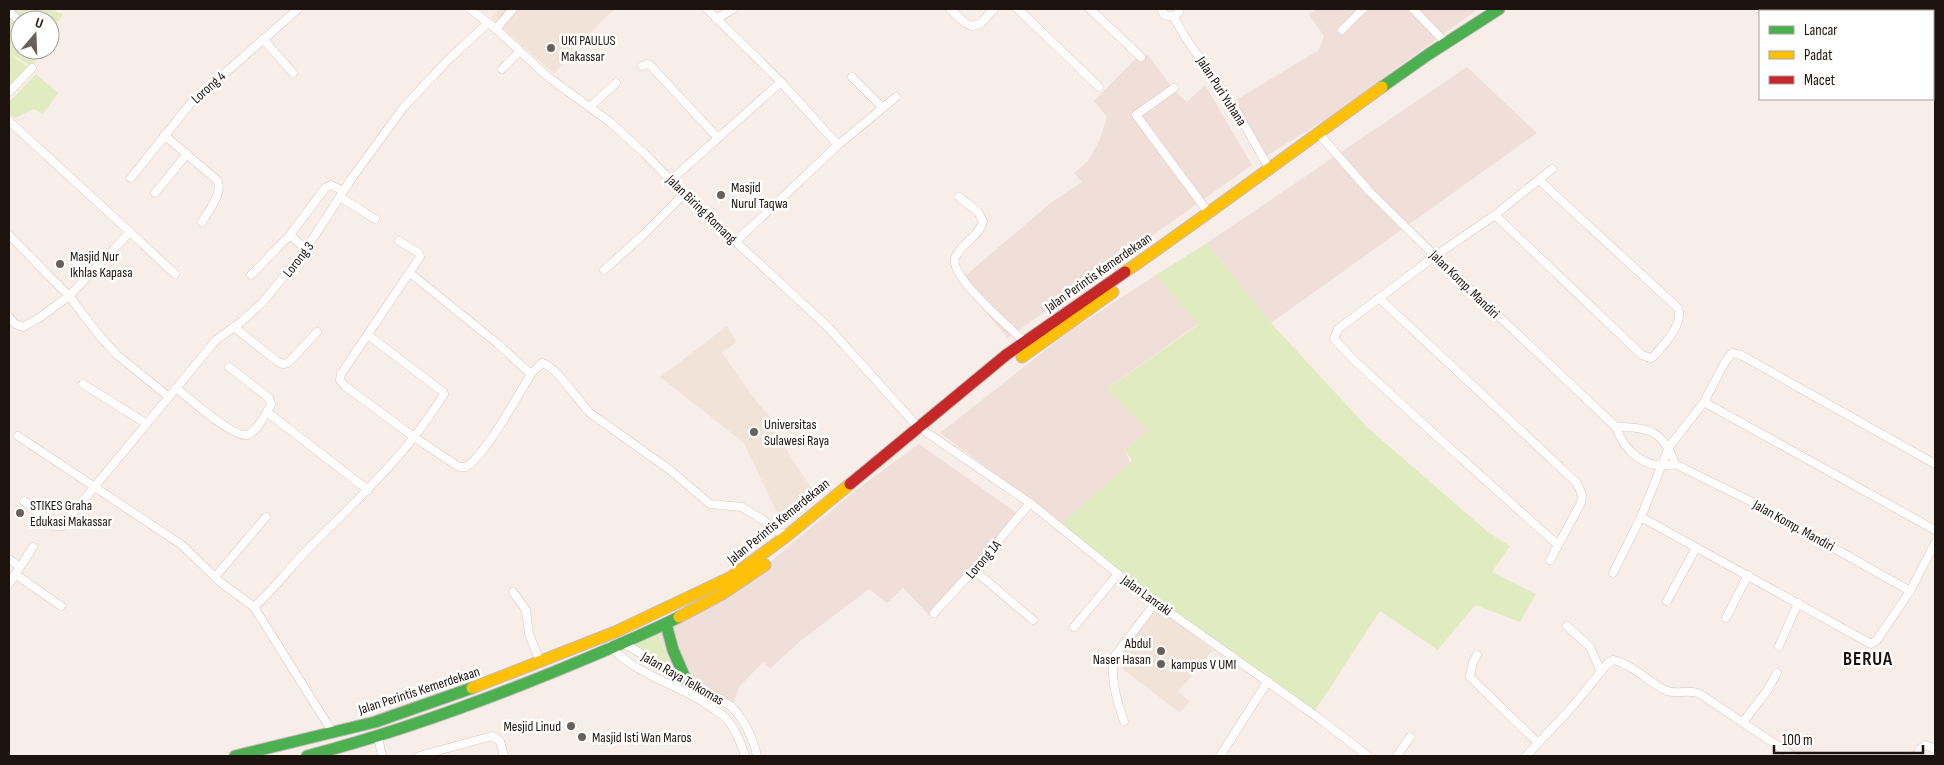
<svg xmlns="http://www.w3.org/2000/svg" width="1944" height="765" font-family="'Sofia Sans Condensed',sans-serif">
<rect width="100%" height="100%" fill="#f8eee9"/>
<g fill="#f0ded8">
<path d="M1315,9H1478L1328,118L1263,158L1231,103L1319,50L1324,36L1309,15Z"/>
<path d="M1148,55L1175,91L1187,102L1205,85L1252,165L1008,338L959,281L1053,201L1082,182L1074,173L1089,160L1100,139L1107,117L1094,101L1138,56Z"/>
<path d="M1467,67L1537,133L1271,323L1207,243Z"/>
<path d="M1156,275L1198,324L1108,388L1148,431L1125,450L1130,463L1062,523L940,433L1070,331Z"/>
<path d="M919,444L1021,516L929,615L903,588L887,603L869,589L799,642L770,669L764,661L739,687L734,703L672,672L658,632L738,589L856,490Z"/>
</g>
<g fill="#f2e3d8">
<path d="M499,9H615L602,21L554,74L491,18Z"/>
<path d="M727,326L736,342L722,353L757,402L773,420L789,455L816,494L779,517L744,443L660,377Z"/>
<path d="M1155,605L1213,650L1178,692L1190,701L1180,713L1124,670L1115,658Z"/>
</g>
<g fill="#e0ecbf">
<path d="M15,9H48L63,14L50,36V20H20V50H42L32,67L9,52L32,71L9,92V16Z"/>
<path d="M36,74L58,93L43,114L34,109L15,118L9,114V102Z"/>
<path d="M1207,243L1271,323L1368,428L1489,533L1510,546L1492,572L1536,594L1520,622L1475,605L1438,650L1380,611L1311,717L1152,599L1062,523L1132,461L1125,450L1148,431L1107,389L1198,325L1156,275Z"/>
<path d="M658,632L672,672L634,645Z"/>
</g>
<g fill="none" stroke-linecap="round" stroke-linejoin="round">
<g stroke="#d5cbc6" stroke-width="9">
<g id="street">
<path d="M470,9L496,29L548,77L610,122L644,153L684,194L828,327L918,427"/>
<path d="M707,9L781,82L838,145"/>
<path d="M950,9L965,23L972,26L980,24L994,9"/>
<path d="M1018,9L1099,87"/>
<path d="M1090,9L1141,57"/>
<path d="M1161,9C1164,17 1171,18 1178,13L1180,9"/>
<path d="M1413,9L1446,43"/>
<path d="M9,11L18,20"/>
<path d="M1173,16L1185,37L1234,107L1269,168"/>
<path d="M716,19L733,9"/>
<path d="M496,29L513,9"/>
<path d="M1342,30L1363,9"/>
<path d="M263,39L293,73"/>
<path d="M642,66L647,64L650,65L717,137"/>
<path d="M502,69L519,52"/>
<path d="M852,77L883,108"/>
<path d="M1174,88L1136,115L1208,212"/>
<path d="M9,92L32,68"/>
<path d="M591,106L616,83"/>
<path d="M9,121L130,232L69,296L39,318L23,327L15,324L9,317"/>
<path d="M1319,134L1369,191L1435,256L1616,427C1625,453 1647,471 1675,464L1756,504L1910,591"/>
<path d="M164,135L218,181C222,195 209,210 202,222"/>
<path d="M1552,169L1495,215L1435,256L1338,329L1334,339L1355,361L1432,432L1558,545"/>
<path d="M131,178L191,103L298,9"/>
<path d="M671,180L781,82"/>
<path d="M155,193L187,154"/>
<path d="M340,197L375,219"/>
<path d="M959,197L978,212L983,221C980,236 961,243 955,258C949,276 1011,329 1025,342"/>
<path d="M1495,215L1642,355L1650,358L1653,357C1663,345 1684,325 1678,308L1539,180"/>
<path d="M130,232L175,274"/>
<path d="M9,235L69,296L99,335L117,355L169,397"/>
<path d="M290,235L306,249"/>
<path d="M399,241L419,253L420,257L341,374L340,380L345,386L414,437L459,467H466C485,456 518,395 531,374L498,344L410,273"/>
<path d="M736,241L838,145L896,97"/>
<path d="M604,270L642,236L684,194"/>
<path d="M251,275L290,235L325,188L331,185L343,191"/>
<path d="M1379,298L1577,483L1582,495L1581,503L1550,560"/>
<path d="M234,327L278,362L283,364L288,363L317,332"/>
<path d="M229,367L269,398L271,404L267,412"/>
<path d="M531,374L542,363C556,366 579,402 590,413L670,470L710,504L742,507L762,519L776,531L788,535"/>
<path d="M83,384L147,424"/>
<path d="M176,388C187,397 234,438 247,435C256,432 262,420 267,412L368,490"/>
<path d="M1704,402L1935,530"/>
<path d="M1616,427C1649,426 1664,432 1675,464"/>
<path d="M926,432L1030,503L1134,587L1320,719L1368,756"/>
<path d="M18,436L182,545L220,582L254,607L333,733"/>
<path d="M24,501L55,526H62L216,340L241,322L263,302L306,249L352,178L403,108L447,61L488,23"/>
<path d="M1641,517L1871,644L1877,640L1910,591L1935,543"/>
<path d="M9,559L20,567"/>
<path d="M974,570L1033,620"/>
<path d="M1613,573L1641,517L1669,447L1704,402L1725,362L1732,353L1741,355L1935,464"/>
<path d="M15,574L61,606"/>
<path d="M215,577L266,517"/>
<path d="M9,584L33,547"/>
<path d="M513,592L526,610L529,634L540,661"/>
<path d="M1667,601L1696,548"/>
<path d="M254,607C277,587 292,564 314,543C361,496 409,452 444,394L443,392L368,335"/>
<path d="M934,613L979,564L1030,503"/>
<path d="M1726,618L1748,575"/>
<path d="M1567,626L1590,647L1601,672"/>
<path d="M1074,627L1118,574"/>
<path d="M623,643L731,706C744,720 753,737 757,756"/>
<path d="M610,646C636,675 677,684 708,705C715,710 724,715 729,722C737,732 741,744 745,756"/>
<path d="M1779,646L1798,603"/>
<path d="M1477,655L1473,662L1470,677L1538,743"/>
<path d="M1124,721C1117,702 1110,677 1114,657L1156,602"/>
<path d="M1743,722L1767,691L1777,673"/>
<path d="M378,737L382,756"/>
<path d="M419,756L492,736L500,741L504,756"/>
<path d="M1220,756L1268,681"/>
<path d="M1397,756L1410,737"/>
<path d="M1526,756L1572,707L1608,663L1613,660C1630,663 1649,682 1665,690C1676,696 1689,688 1700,694L1793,756"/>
<path d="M1916,756L1920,749L1925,745L1935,749"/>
</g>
</g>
<g stroke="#c5bab9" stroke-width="13">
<g id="fast">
<path d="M1382,87L1429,54L1499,9"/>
<path d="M666,624L673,650L686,680"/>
<path d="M235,756L375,722L472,688"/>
<path d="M307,756C392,734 475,704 556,671C597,654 639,637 679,617"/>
</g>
</g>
<g stroke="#c5bab9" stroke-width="13">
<g id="slow">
<path d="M1125,272C1211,212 1296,149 1382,87"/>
<path d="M1022,357L1113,292"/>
<path d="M679,617L722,594L765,565"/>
<path d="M472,688L615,632L731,577L788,535L850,484"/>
</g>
</g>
<g stroke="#c5bab9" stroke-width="13">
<path id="jam" d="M850,484L1006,355L1125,272"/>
</g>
<use href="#street" stroke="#fefcfc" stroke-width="8"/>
<use href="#fast" stroke="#4caf50" stroke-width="11"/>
<use href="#slow" stroke="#ffc107" stroke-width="11"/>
<use href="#jam" stroke="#c62828" stroke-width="11"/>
</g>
<g fill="#6a605b" stroke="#fff" stroke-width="2">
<circle cx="551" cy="48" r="5"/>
<circle cx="721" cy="195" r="5"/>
<circle cx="60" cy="264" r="5"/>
<circle cx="754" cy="432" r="5"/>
<circle cx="20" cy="513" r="5"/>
<circle cx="1161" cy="651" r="5"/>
<circle cx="1161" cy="664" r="5"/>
<circle cx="571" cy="726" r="5"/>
<circle cx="582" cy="737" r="5"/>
</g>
<g text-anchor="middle" stroke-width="5" stroke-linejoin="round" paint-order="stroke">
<g font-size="14" fill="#1d130e" stroke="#fff" text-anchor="start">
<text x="561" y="45">UKI PAULUS<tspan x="561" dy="16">Makassar</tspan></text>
<text x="731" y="192">Masjid<tspan x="731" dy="16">Nurul Taqwa</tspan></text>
<text x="70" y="261">Masjid Nur<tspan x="70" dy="16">Ikhlas Kapasa</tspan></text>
<text x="764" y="429">Universitas<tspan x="764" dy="16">Sulawesi Raya</tspan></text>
<text x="30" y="510">STIKES Graha<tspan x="30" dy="16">Edukasi Makassar</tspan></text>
<text x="1151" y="648" text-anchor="end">Abdul<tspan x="1151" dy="16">Naser Hasan</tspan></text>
<text x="1171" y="669">kampus V UMI</text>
<text x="561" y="731" text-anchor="end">Mesjid Linud</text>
<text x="592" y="742">Masjid Isti Wan Maros</text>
</g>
<g font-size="14" fill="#1d130e" stroke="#fff">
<text transform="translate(208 87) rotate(-42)" y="5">Lorong 4</text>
<text transform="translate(1222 91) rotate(57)" y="5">Jalan Puri Yuhana</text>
<text transform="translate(702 209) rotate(44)" y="5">Jalan Biring Romang</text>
<text transform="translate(298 259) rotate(-52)" y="5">Lorong 3</text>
<text transform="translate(1098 272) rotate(-35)" y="5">Jalan Perintis Kemerdekaan</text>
<text transform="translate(1465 284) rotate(44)" y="5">Jalan Komp. Mandiri</text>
<text transform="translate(778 521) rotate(-39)" y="5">Jalan Perintis Kemerdekaan</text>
<text transform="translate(1794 525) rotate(29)" y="5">Jalan Komp. Mandiri</text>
<text transform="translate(983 559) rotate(-49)" y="5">Lorong 1A</text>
<text transform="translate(1147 595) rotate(36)" y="5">Jalan Lanraki</text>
<text transform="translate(683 678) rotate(30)" y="5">Jalan Raya Telkomas</text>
<text transform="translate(419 690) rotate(-18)" y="5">Jalan Perintis Kemerdekaan</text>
</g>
<g font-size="19" font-weight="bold" letter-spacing="1" fill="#1d130e" stroke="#fff">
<text x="1868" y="665">BERUA</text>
</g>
</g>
<rect width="1944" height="765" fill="none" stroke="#1d130e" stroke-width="20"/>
<rect x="1759" y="10" width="175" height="90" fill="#ffffff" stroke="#a5a19f"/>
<rect x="1769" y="26" width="25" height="8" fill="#4caf50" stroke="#a5a19f"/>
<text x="1804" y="35" font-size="15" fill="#1d130e">Lancar</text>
<rect x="1769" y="51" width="25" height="8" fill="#ffc107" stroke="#a5a19f"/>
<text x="1804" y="60" font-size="15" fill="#1d130e">Padat</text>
<rect x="1769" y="76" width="25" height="8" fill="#c62828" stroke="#a5a19f"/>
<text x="1804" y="85" font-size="15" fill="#1d130e">Macet</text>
<g transform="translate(35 35) rotate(19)"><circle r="24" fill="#ffffff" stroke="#a5a19f"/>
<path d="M0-4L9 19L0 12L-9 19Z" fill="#6a605b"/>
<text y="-8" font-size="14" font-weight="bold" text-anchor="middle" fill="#1d130e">U</text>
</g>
<path d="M1774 745v8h149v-8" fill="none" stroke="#1d130e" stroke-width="2.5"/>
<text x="1782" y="745" font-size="15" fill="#1d130e" stroke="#ffffff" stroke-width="4" paint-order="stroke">100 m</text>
</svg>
